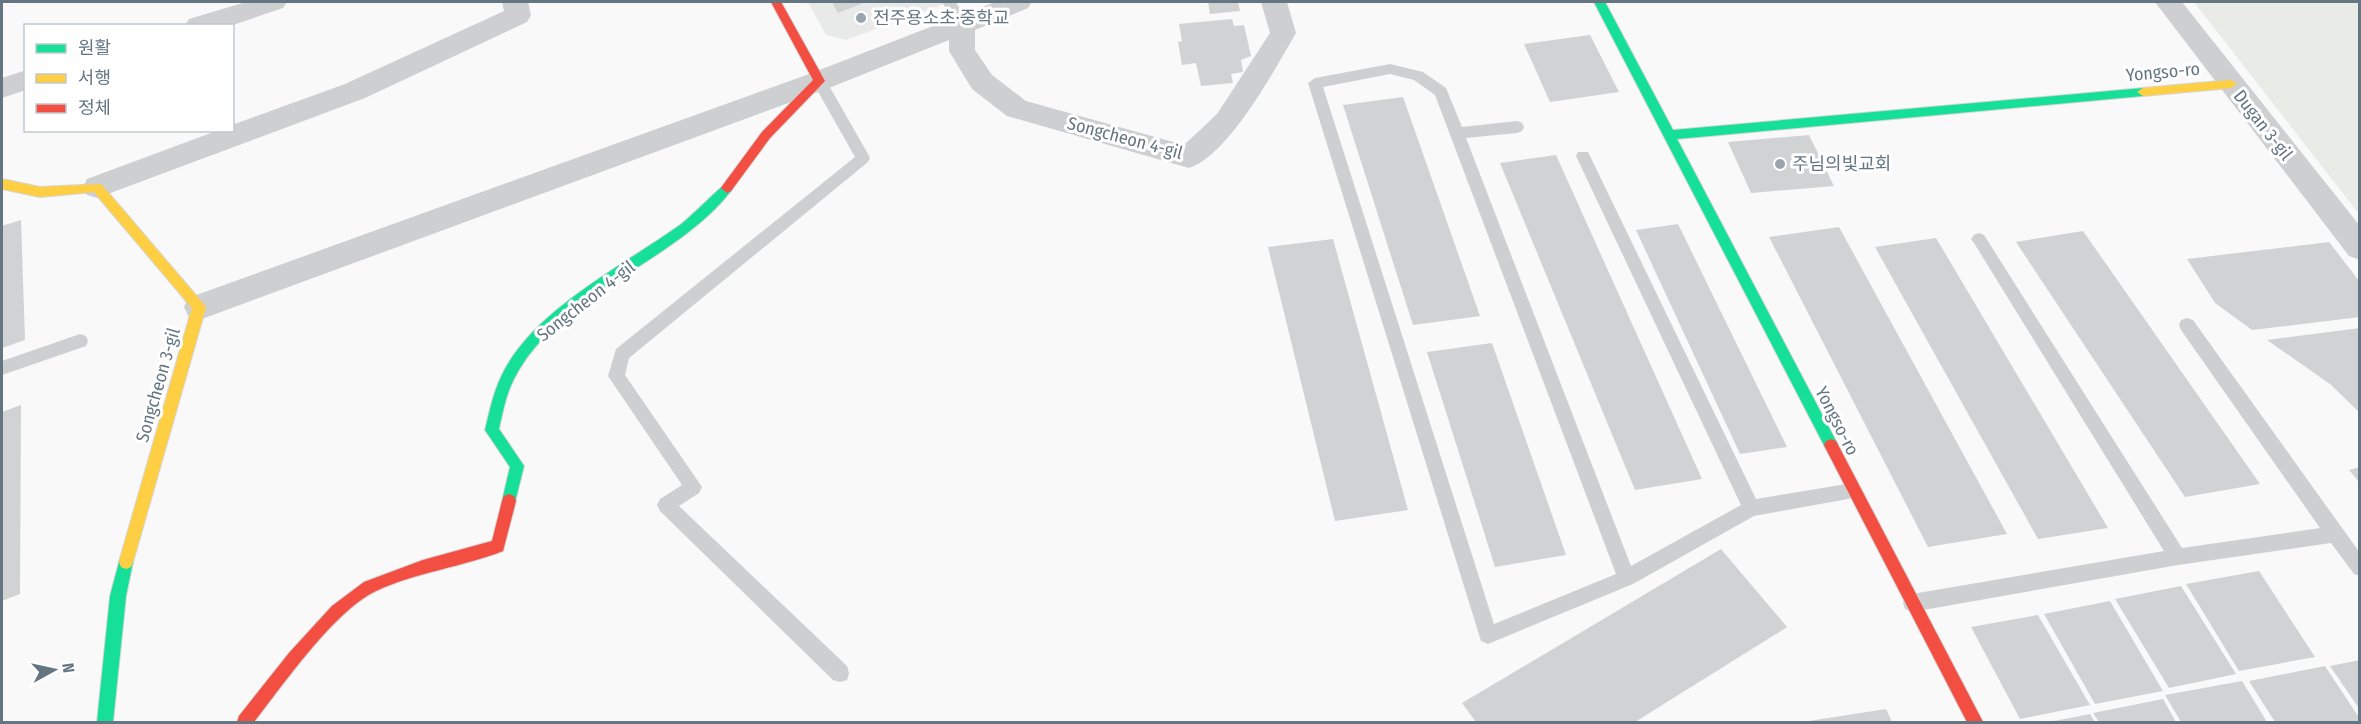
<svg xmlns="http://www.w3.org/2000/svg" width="2361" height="724" font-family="'Fira Sans Condensed','Noto Sans KR',sans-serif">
<rect width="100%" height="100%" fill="#f9f9f9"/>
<path fill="#e8e9e9" d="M808,2H950L846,40L826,35Z"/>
<path fill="#e8ebe6" d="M2194,2H2359V214Z"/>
<g fill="#d0d2d3">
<path d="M832,2H866L838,13Z"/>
<path d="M1208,2H1238L1240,11L1210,14Z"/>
<path d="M1232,19L1234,26L1244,25L1251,56L1241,60L1243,72L1231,74L1233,83L1201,86L1196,63L1182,65L1178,42L1182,41L1179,24Z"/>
<path d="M1590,35L1619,92L1550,102L1524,44Z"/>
<path d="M1403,97L1480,316L1413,325L1343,105Z"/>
<path d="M1809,135L1834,186L1751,193L1728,142Z"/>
<path d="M1556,155L1702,479L1635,490L1500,163Z"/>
<path d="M21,220L25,340L2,348V226Z"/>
<path d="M1678,224L1787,447L1740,454L1636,230Z"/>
<path d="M1839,227L2007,534L1928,547L1769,237Z"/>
<path d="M2083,231L2260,484L2185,497L2016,242Z"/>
<path d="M1936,238L2108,528L2038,539L1875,247Z"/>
<path d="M1333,239L1408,510L1335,521L1268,247Z"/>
<path d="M2329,242L2360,282V317L2252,330L2215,303L2187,259Z"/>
<path d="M2360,328V413L2330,384L2267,340Z"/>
<path d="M1492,343L1566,555L1495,567L1427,352Z"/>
<path d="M21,405L20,594L2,601V412Z"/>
<path d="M2360,467V483L2349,470Z"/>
<path d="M1721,549L1787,627L1635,722H1476L1462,703Z"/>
<path d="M2259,571L2315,657L2239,671L2186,584Z"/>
<path d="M2181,586L2236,674L2169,688L2115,599Z"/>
<path d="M2110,601L2163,691L2095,704L2044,614Z"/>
<path d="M2038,615L2090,705L2020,719L1971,627Z"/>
<path d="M2360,660V710L2330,666Z"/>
<path d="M2325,666L2360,719V722H2275L2249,681Z"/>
<path d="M2242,681L2267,722H2181L2165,695Z"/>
<path d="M2163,699L2176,722H2099L2093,713Z"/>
<path d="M1886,709L1892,722H1809V721Z"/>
<path d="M2090,714L2095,722H2054V721Z"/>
</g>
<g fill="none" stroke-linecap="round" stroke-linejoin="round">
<g stroke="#d5d6d7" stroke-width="2">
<g id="fast">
<path d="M1594,2H1605L1673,130L2143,88L2149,92L2143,96L1677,139L1836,441L1838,445L1836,449L1831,451L1826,449Z"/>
<path d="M727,183L733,188L731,191C675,263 559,293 515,377C506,394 503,411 499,429L524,466L514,506L509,508L504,506L502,501L510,467L485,430C490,409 494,389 505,369C538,308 624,265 680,225C690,218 722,185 727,183Z"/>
<path d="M126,555L131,557L133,562L126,596L113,722H97L110,596L119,562L121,557Z"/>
</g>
</g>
<g stroke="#d5d6d7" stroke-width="2">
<g id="slow">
<path d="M2231,80L2237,84L2231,88L2143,96L2137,92L2143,88Z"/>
<path d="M2,179L40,187L101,184L206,307L133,562L131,567L126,569L121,567L119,562L192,308L94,192L40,197L2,189Z"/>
</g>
</g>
<g stroke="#d5d6d7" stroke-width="2">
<g id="jam">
<path d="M771,2H781L825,81L770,138L731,191L727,193L721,188L723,185L762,132L813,80Z"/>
<path d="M1831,439L1836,441L1983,722H1967L1826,449L1824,445L1826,441Z"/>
<path d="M509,494L514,496L516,501L503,551C462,567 417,572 376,591C334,611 283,685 254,722H237L239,716L289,653L332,606L364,582L423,560L492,541L502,501L504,496Z"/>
</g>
</g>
<g fill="#cecfd0" fill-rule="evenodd">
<path d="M942,2H956L969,24L967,27H957Z"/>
<path d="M1390,64L1423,72L1446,88L1462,127L1517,121L1522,123L1524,127L1522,131L1517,133L1466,138L1631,566L1741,505L1576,156L1578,152H1588L1590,156L1756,499L1853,483L1859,485L1862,491L1859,497L1754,516L1633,584L1488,644L1481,641L1308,83L1315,78ZM1390,74L1414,80L1435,95L1616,574L1494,624L1323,87Z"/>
<path d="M819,76L824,77L868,154L870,158L868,162L629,358L625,375L702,487L699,493L679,506L847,666L849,673L847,680L840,682L833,680L660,511L657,505L660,499L682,485L608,376L616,349L855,157L812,81Z"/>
<path d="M1979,233L1984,235L2182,548L2320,528L2181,330L2179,325L2181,320L2187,318L2193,320L2360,553V576L2354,574L2331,543L2178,565L1912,612L1905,609L1903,603L1905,597L1912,594L2164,551L1974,243L1971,239L1974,235Z"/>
<path d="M80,334L86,336L88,341L86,346L2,375V361Z"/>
</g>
<g fill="#cecfd0" fill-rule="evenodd">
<path d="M246,2H287L283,8L230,26H185L189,19Z"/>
<path d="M502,2H528L531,15L527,22L365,98L97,198L87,195L83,187L87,179L219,130H232V125L345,84L504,11Z"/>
<path d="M995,2H1032L1028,8L975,30V50L992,75L1026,101L1184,145L1217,114L1270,33L1261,2H1287L1296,33C1275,69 1229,155 1189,168L1007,116L972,89L949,51V40L829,88L210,316L199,320L188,316L184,307L188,298L809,74Z"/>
<path d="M2155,2H2182L2360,226V260L2349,256Z"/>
<path d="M26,70V90L2,98V78Z"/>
</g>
<use href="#fast" fill="#16e098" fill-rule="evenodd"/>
<use href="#slow" fill="#ffcf43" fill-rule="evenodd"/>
<use href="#jam" fill="#f24e42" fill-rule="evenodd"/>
</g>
<g fill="#99a4ac" stroke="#fff" stroke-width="2">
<circle cx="861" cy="18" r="6"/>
<circle cx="1780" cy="164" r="6"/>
</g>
<g text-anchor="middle" stroke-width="6" stroke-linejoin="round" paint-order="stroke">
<g font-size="18" fill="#657683" stroke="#fff" text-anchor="start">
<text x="873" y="24">전주용소초·중학교</text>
<text x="1792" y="170">주님의빛교회</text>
</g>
<g font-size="18" fill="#657683" stroke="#fff">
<text transform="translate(2163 72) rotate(-5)" y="6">Yongso-ro</text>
<text transform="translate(2263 125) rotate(52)" y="6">Dugan 3-gil</text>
<text transform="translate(1125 138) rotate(15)" y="6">Songcheon 4-gil</text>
<text transform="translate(586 301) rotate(-38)" y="6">Songcheon 4-gil</text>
<text transform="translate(158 385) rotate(-74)" y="6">Songcheon 3-gil</text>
<text transform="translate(1837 421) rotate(63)" y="6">Yongso-ro</text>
</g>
</g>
<rect width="2361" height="724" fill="none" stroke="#657683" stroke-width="6"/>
<rect x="24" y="24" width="210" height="108" fill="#ffffff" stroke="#c1c8cd" stroke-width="1.5"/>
<rect x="36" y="44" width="30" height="9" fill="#16e098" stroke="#c1c8cd" stroke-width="1.5"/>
<text x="78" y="54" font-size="18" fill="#657683">원활</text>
<rect x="36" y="74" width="30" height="9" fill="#ffcf43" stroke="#c1c8cd" stroke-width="1.5"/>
<text x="78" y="84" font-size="18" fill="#657683">서행</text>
<rect x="36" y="104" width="30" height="9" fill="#f24e42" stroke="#c1c8cd" stroke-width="1.5"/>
<text x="78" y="114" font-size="18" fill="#657683">정체</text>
<g transform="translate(54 670) rotate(82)" stroke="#ffffff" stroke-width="4.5" paint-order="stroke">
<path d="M0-4.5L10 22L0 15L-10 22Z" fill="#657683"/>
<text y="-9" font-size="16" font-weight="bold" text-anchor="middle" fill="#657683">N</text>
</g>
</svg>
